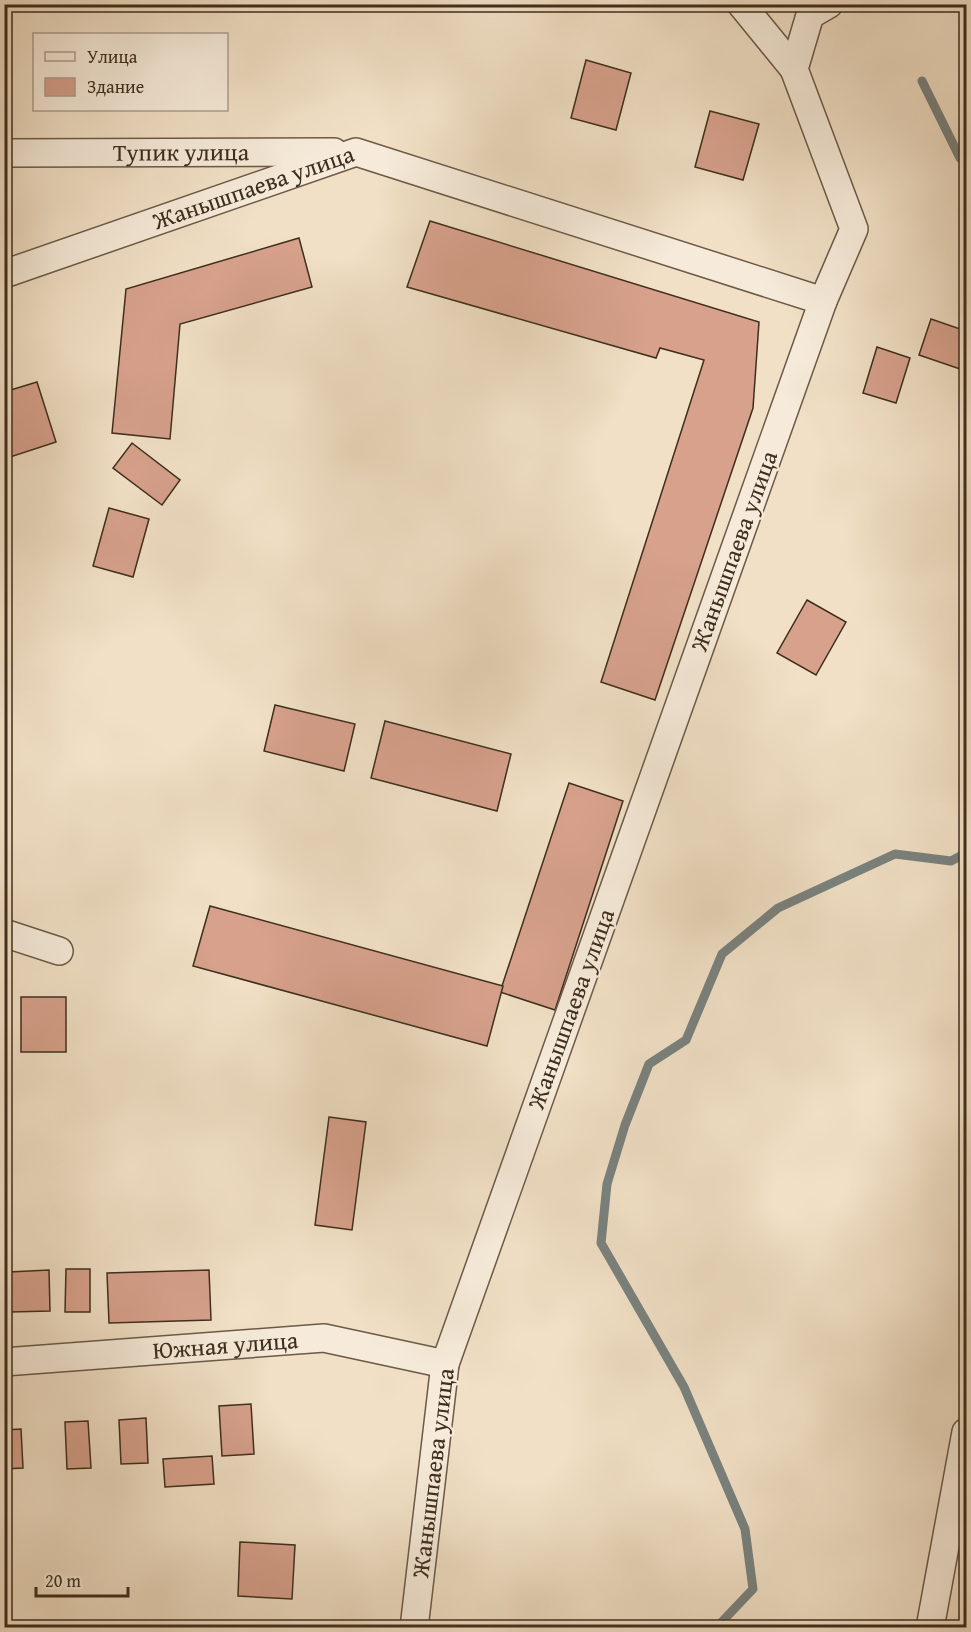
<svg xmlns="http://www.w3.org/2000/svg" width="971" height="1632" font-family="'Gentium Book Plus',serif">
<rect width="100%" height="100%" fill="#f1e0c6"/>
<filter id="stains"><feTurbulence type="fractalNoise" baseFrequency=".00333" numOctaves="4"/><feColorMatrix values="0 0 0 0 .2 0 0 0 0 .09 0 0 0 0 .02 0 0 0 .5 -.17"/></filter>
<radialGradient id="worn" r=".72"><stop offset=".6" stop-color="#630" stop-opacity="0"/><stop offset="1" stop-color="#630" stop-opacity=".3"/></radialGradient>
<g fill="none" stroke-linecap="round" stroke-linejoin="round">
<g stroke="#79827f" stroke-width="9">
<path d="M922,81L960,158L966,162"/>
<path d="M716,1628L753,1589L745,1529L684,1387L601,1243L607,1184L625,1125L649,1064L686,1040L722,954L778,908L895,854L951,861L966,853"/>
</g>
</g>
<g fill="#d7a18c" stroke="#3e2e1d" stroke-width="1.5">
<path d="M586,60L631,73L616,130L571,118Z"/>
<path d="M710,111L759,124L743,180L695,167Z"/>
<path d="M430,221L759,322L753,408L655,700L601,682L704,360L660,348L656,358L407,287Z"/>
<path d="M299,238L312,287L180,324L170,439L112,433L126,289Z"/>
<path d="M931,319L966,331V360L963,370L919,355Z"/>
<path d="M877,347L910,358L896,403L863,393Z"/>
<path d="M37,382L56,442L4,459V392Z"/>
<path d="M132,443L180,480L162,505L113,468Z"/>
<path d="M109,508L149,519L133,577L93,566Z"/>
<path d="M807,600L846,622L816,675L777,653Z"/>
<path d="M275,705L355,724L344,771L264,751Z"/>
<path d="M385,721L511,754L497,811L371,778Z"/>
<path d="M569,783L623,801L555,1010L500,992Z"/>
<path d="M210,906L503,986L487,1046L193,966Z"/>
<rect x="21" y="997" width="45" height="55"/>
<path d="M329,1117L366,1122L352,1230L315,1225Z"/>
<path d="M66,1269H90V1312H65Z"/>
<path d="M49,1270L50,1311L10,1312L9,1272Z"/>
<path d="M209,1270L211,1320L109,1323L107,1273Z"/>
<path d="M251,1404L254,1454L222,1456L219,1406Z"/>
<path d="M146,1418L148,1463L121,1464L119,1420Z"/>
<path d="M88,1421L91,1468L67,1469L65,1422Z"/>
<path d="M21,1429L23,1468L4,1469V1430Z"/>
<path d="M212,1456L214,1484L165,1487L163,1459Z"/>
<path d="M240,1542L295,1545L292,1599L238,1596Z"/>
</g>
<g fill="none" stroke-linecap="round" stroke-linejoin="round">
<g stroke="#6b5a47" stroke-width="30">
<g id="street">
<path d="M741,4L794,69"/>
<path id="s1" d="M4,153L334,152"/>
<path id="s2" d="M4,274L356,152L823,301L445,1364L414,1628"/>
<path d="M823,301L854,229L794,69L810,15L829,4"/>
<path d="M4,933L59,951"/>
<path id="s3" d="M4,1362L324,1338L445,1364"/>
<path d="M930,1628L966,1432"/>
</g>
</g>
<use href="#street" stroke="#f6ebda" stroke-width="27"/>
</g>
<g text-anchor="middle" stroke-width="4.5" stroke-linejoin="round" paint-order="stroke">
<g font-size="24" fill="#3e2e1d" stroke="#f6ebda">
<text dy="8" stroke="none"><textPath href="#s1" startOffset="177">Тупик улица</textPath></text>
<text dy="8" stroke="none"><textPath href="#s2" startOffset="264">Жанышпаева улица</textPath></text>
<text transform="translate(734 551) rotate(-70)" y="8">Жанышпаева улица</text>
<text transform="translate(571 1009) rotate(-70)" y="8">Жанышпаева улица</text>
<text dy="8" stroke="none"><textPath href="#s3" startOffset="222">Южная улица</textPath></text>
<text transform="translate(433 1473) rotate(-83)" y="8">Жанышпаева улица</text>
</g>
</g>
<rect width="971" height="1632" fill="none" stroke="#f1e0c6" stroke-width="24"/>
<rect x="6" y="6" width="959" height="1620" fill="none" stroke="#3e2e1d" stroke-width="3"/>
<rect x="12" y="12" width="947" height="1608" fill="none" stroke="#3e2e1d" stroke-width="1.5"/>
<rect x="33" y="33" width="195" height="78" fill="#f6ebda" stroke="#ac9f8e" stroke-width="1.5"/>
<rect x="45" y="52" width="30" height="9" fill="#f6ebda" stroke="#ac9f8e" stroke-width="1.5"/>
<text x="87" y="63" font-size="18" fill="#3e2e1d">Улица</text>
<rect x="45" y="78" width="30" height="18" fill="#d7a18c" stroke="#ac9f8e" stroke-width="1.5"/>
<text x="87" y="93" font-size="18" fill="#3e2e1d">Здание</text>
<path d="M36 1587v9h92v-9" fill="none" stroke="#3e2e1d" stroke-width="3"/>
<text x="45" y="1587" font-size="18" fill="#3e2e1d" stroke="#f6ebda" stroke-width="4.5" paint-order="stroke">20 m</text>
<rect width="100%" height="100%" filter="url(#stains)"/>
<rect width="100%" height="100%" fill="url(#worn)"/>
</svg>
